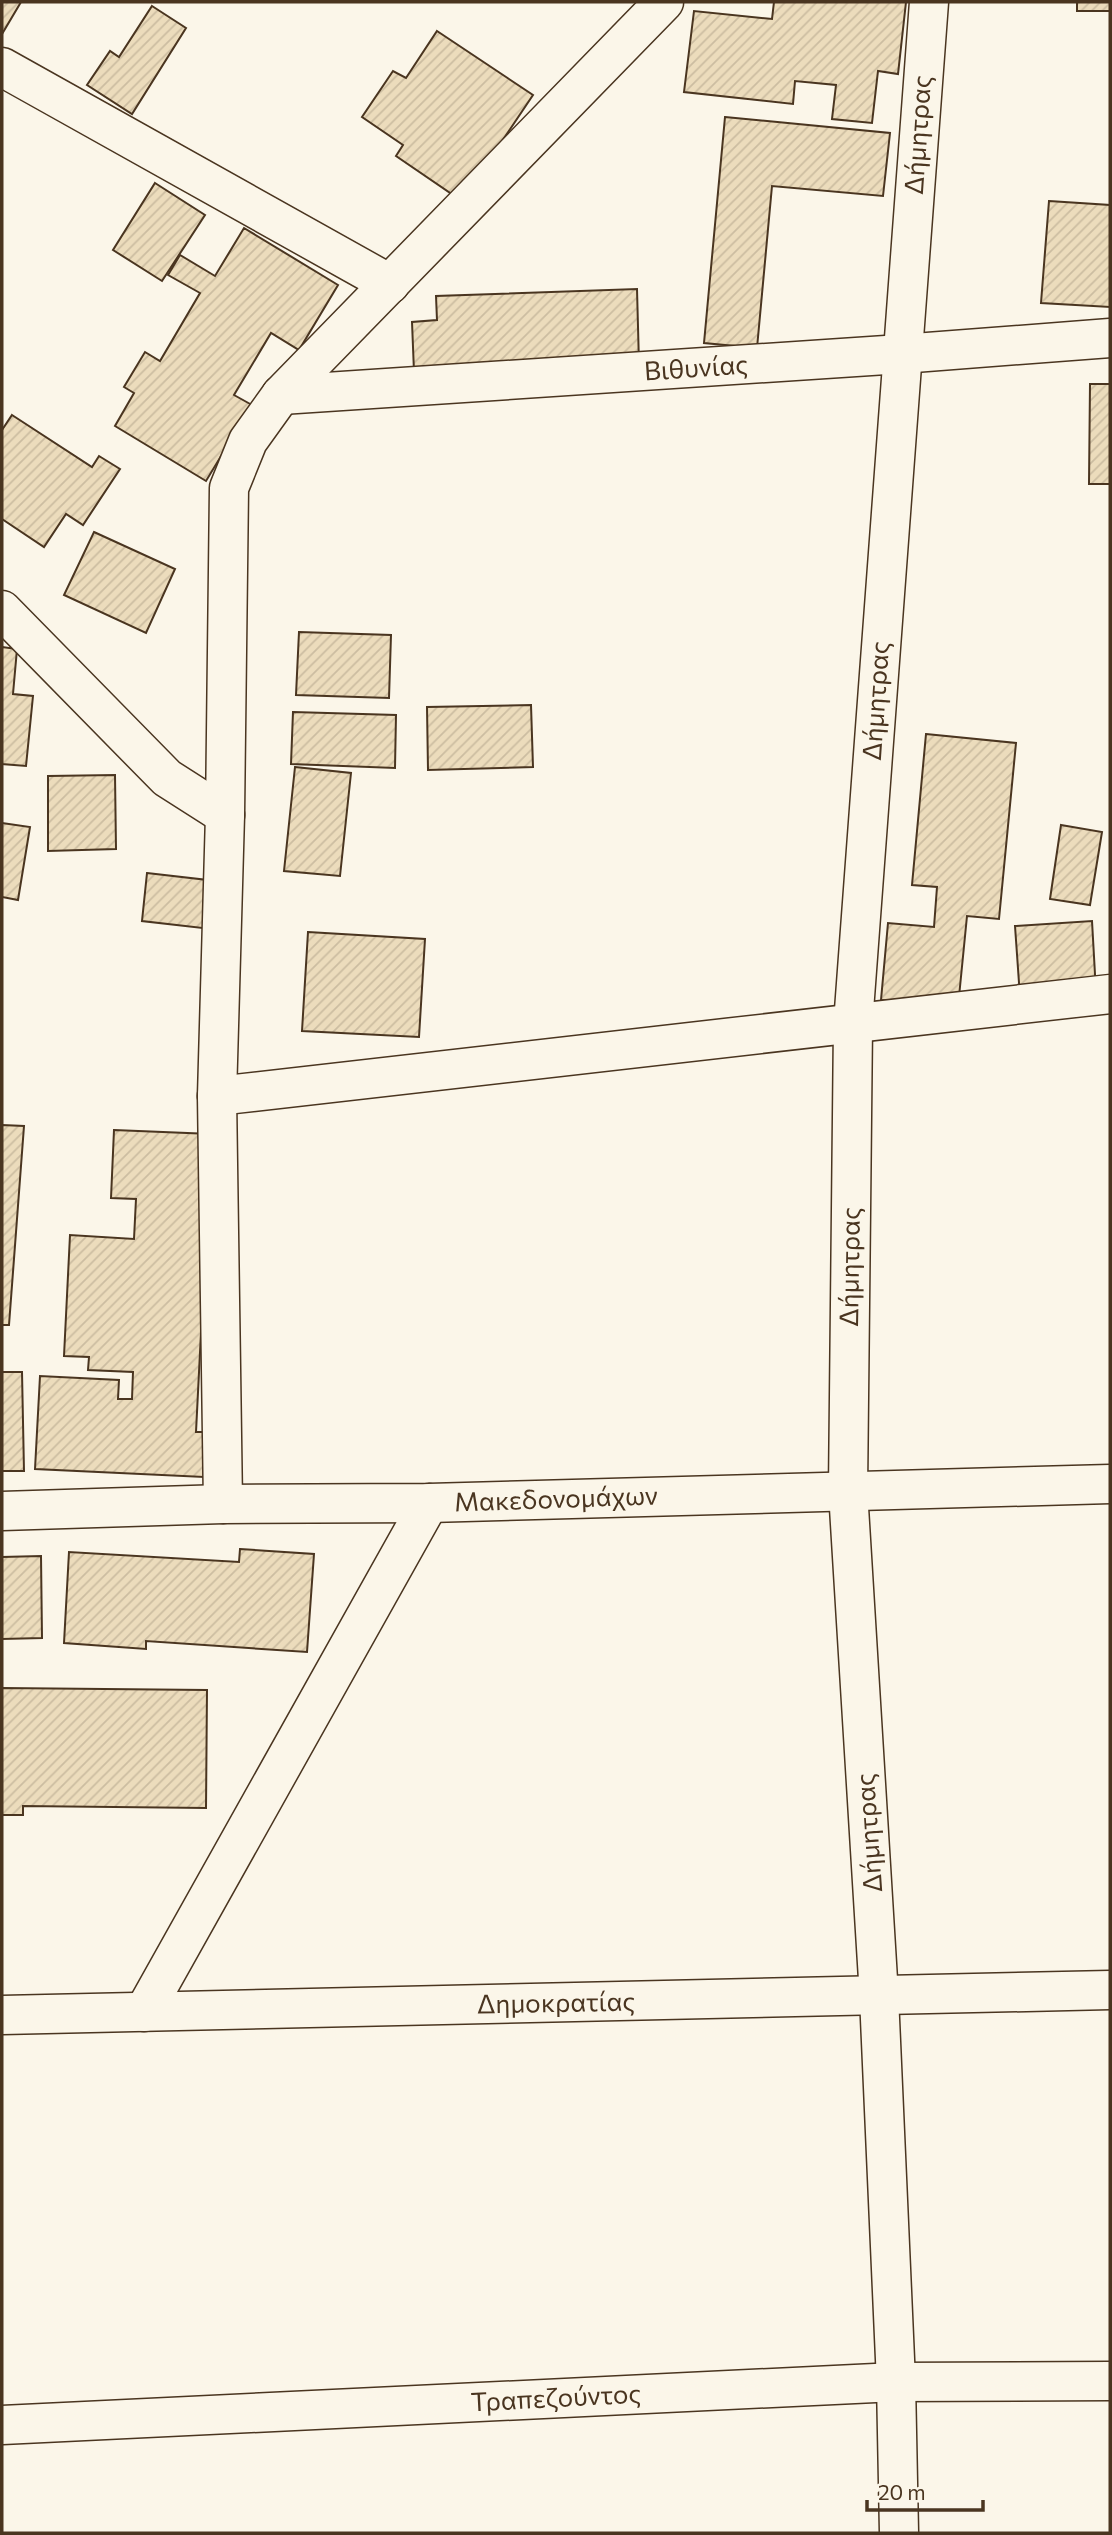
<svg xmlns="http://www.w3.org/2000/svg" width="1112" height="2535" font-family="Commissioner,sans-serif">
<defs>
<pattern id="building-hatch" width="6" height="6" patternUnits="userSpaceOnUse" patternTransform="scale(1.75)"><rect width="6" height="6" fill="#ecdcbc"/><path d="M-1 1l2-2M0 6l6-6M5 7l2-2" fill="none" stroke="#ccbda1"/></pattern>
</defs>
<rect width="100%" height="100%" fill="#fbf6e9"/>
<g fill="url(#building-hatch)" stroke="#4a3520" stroke-width="2">
<path d="M2,2H21L2,34Z"/>
<path d="M774,2H906L898,74L878,71L872,123L832,119L836,85L795,81L793,104L684,92L694,11L772,19Z"/>
<rect x="1077" y="2" width="33" height="9"/>
<path d="M152,6L186,28L132,114L87,85L110,51L119,57Z"/>
<path d="M437,31L533,95L462,201L396,156L403,145L362,117L393,71L406,78Z"/>
<path d="M725,117L890,133L883,196L772,186L757,348L704,343Z"/>
<path d="M155,183L205,215L162,281L113,250Z"/>
<path d="M1049,201L1110,205V307L1041,303Z"/>
<path d="M244,228L338,285L299,350L271,333L234,395L252,405L206,481L115,426L134,393L124,387L145,352L160,361L200,293L168,275L180,255L215,276Z"/>
<path d="M637,289L639,364L414,372L412,322L437,320L436,296Z"/>
<path d="M1090,384H1110V484H1089Z"/>
<path d="M12,415L92,467L99,456L120,469L83,525L66,514L44,547L2,519V430Z"/>
<path d="M94,532L175,569L146,633L64,595Z"/>
<path d="M299,632L391,635L389,698L296,695Z"/>
<path d="M2,647L17,649L13,694L33,696L26,766L2,764Z"/>
<path d="M531,705L533,767L428,770L427,707Z"/>
<path d="M293,712L396,715L395,768L291,764Z"/>
<path d="M926,734L1016,743L999,919L967,916L958,1007L881,1000L888,923L934,927L937,887L912,885Z"/>
<path d="M295,767L351,773L340,876L284,871Z"/>
<path d="M115,775L116,849L48,851V776Z"/>
<path d="M2,823L30,827L18,900L2,897Z"/>
<path d="M1061,825L1102,832L1090,905L1050,899Z"/>
<path d="M147,873L216,881L211,929L142,921Z"/>
<path d="M1092,921L1096,992L1020,997L1015,926Z"/>
<path d="M308,932L425,939L419,1037L302,1031Z"/>
<path d="M2,1125L24,1126L9,1325H2Z"/>
<path d="M114,1130L211,1134L196,1432H206L204,1477L35,1469L40,1376L119,1380L118,1399H132L133,1372L88,1370L89,1357L64,1356L70,1235L134,1239L136,1199L111,1198Z"/>
<path d="M2,1372H22L24,1471H2Z"/>
<path d="M240,1549L314,1554L307,1652L146,1641V1649L64,1643L69,1552L239,1562Z"/>
<path d="M41,1556L42,1638L2,1639V1557Z"/>
<path d="M2,1688L207,1690L206,1808L23,1806V1815H2Z"/>
</g>
<g fill="none" stroke-linecap="round" stroke-linejoin="round">
<g stroke="#4a3520" stroke-width="41">
<g id="minor">
<path d="M2,67L390,284"/>
<path d="M281,395L901,354L1110,338"/>
<path d="M2,610L167,778L225,815"/>
<path d="M217,1096L1110,994"/>
<path d="M223,1504L217,1096L225,815L229,488L248,441L281,395L664,2"/>
<path d="M2,1511L223,1504L429,1503L1110,1484"/>
<path d="M144,2012L429,1503"/>
<path d="M2,2015L1110,1990"/>
<path d="M2,2425L896,2382L1110,2381"/>
<path d="M899,2533L896,2382L879,1996L848,1491L853,1024L929,2"/>
</g>
</g>
<use href="#minor" stroke="#fbf6e9" stroke-width="38"/>
</g>
<g text-anchor="middle" stroke-width="5" stroke-linejoin="round" paint-order="stroke">
<g font-size="26" fill="#4a3520" stroke="#fbf6e9">
<text transform="translate(918 135) rotate(-86)" y="9">Δήμητρας</text>
<text transform="translate(696 368) rotate(-4)" y="9">Βιθυνίας</text>
<text transform="translate(876 701) rotate(-86)" y="9">Δήμητρας</text>
<text transform="translate(850 1267) rotate(-89)" y="9">Δήμητρας</text>
<text transform="translate(556 1499) rotate(-2)" y="9">Μακεδονομάχων</text>
<text transform="translate(869 1833) rotate(-94)" y="9">Δήμητρας</text>
<text transform="translate(556 2003) rotate(-1)" y="9">Δημοκρατίας</text>
<text transform="translate(556 2398) rotate(-3)" y="9">Τραπεζούντος</text>
</g>
</g>
<rect width="1112" height="2535" fill="none" stroke="#4a3520" stroke-width="7"/>
<path d="M867 2500v10h116v-10" fill="none" stroke="#4a3520" stroke-width="3.5"/>
<text x="878" y="2500" font-size="21" fill="#4a3520" stroke="#fbf6e9" stroke-width="5" paint-order="stroke">20 m</text>
</svg>
